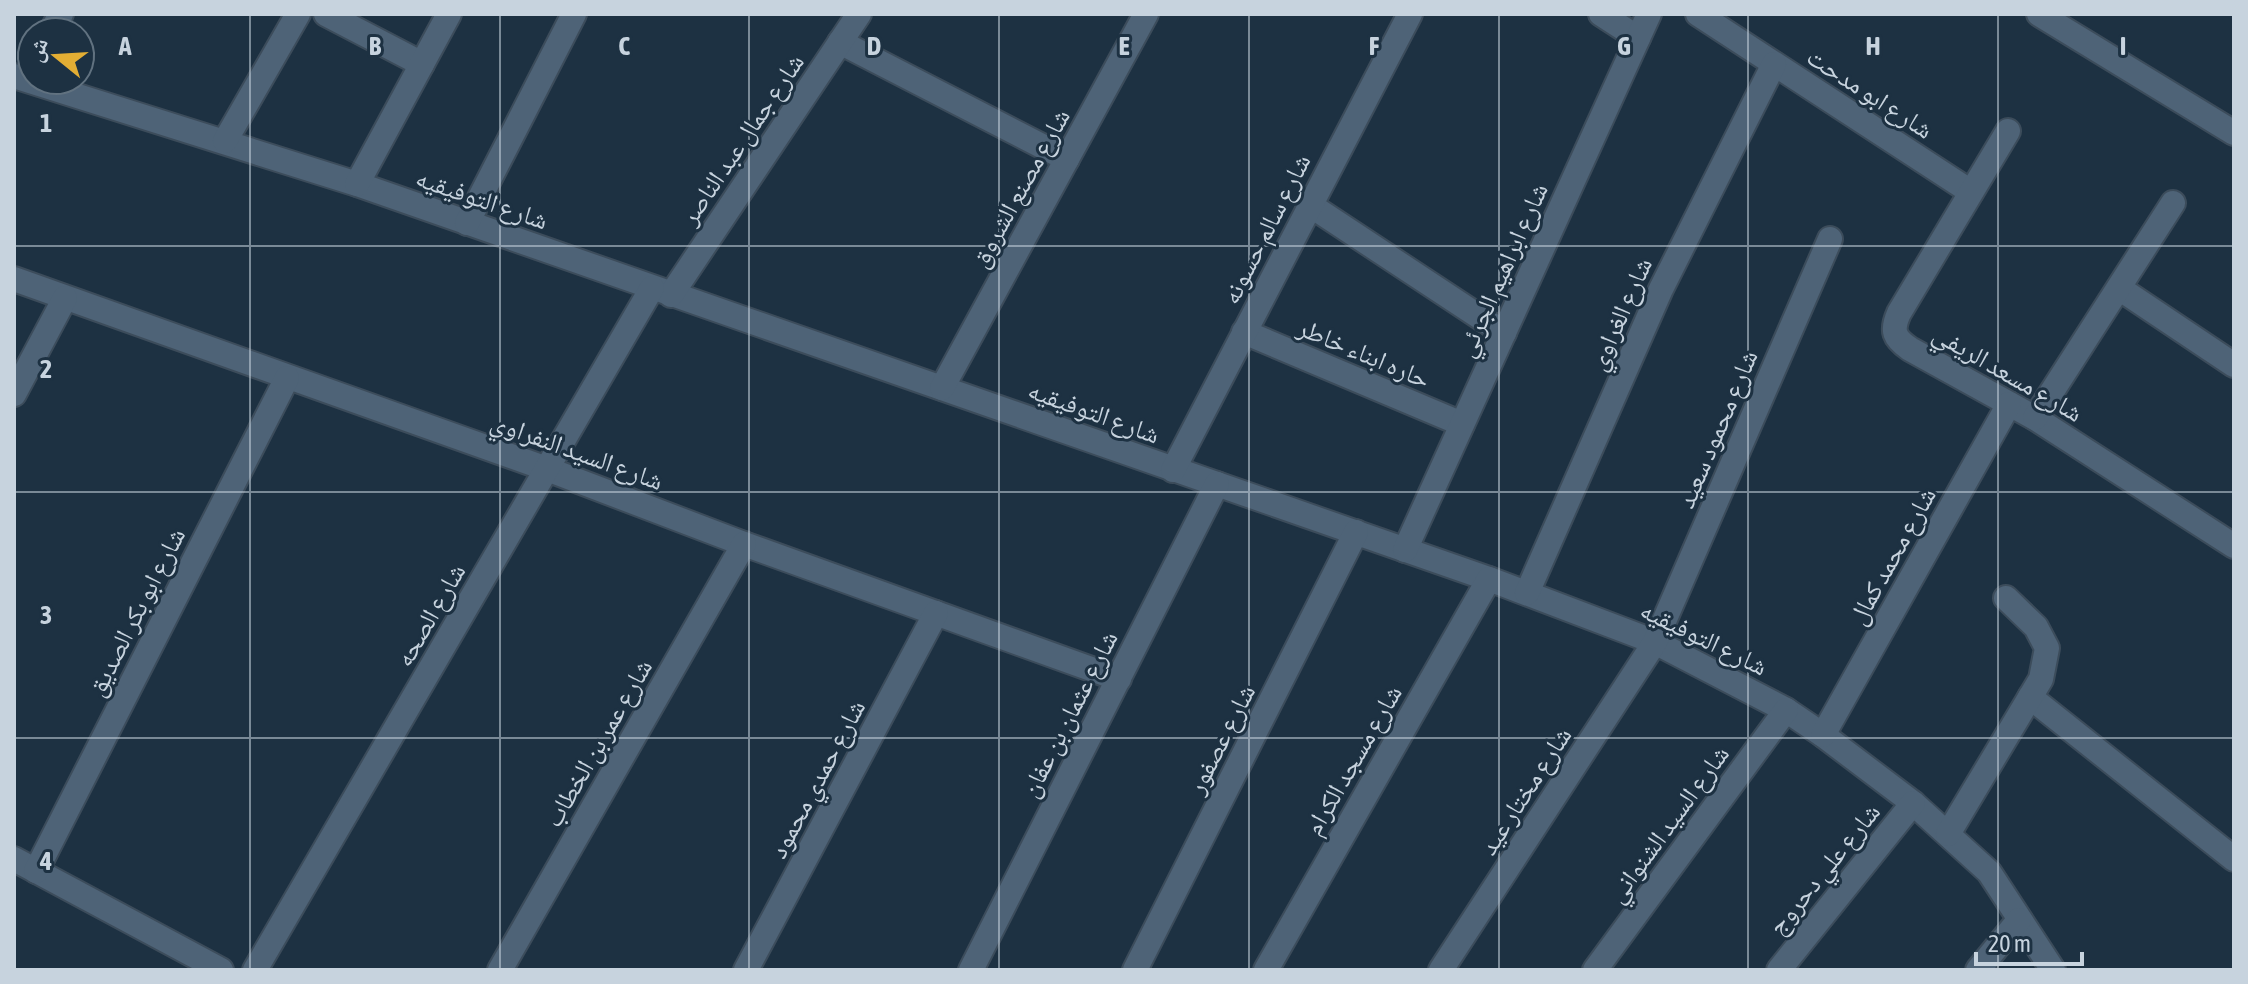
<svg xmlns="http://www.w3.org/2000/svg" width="2248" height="984" font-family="'Asap Condensed','Noto Naskh Arabic',sans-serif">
<rect width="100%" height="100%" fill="#1d3142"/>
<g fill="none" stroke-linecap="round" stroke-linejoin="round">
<g stroke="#3c4c5b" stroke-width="28">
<g id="minor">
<path d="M326,14L422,64"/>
<path d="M1601,14L1638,38"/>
<path d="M1698,14L1971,192"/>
<path d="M2039,14L2234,133"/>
<path d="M51,32L61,14"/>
<path d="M840,42L1067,159"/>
<path d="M14,76L357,184L1489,579L1655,642L1786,710L1823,735L1913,803L1989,872L2053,970"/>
<path d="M2008,131L1899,313C1891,331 1894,338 1910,349L2035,418L2234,546"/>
<path d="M225,141L298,14"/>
<path d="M357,184L449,14"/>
<path d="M1310,205L1504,333"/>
<path d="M467,223L574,14"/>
<path d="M14,279L547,469L744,544L1119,679"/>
<path d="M2119,288L2234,365"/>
<path d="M671,295L859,14"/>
<path d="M1244,332L1462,424"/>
<path d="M942,388L1146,14"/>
<path d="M14,394L65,298"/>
<path d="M2035,418L2173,203"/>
<path d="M1173,470L1410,14"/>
<path d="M1405,550L1649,14"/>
<path d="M1527,593L1661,289L1774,64"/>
<path d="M2030,697L2234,859"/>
<path d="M1823,735L2009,404"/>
<path d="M1948,834L2041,679L2047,648L2036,627L2006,598"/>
<path d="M14,859L221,970"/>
<path d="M36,871L287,378"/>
<path d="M255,970L652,288"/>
<path d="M500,970L744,544"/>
<path d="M746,970L936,613"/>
<path d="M971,970L1217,484"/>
<path d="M1135,970L1356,532"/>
<path d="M1266,970L1489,579"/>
<path d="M1441,970L1655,642L1830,239"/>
<path d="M1595,970L1786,710"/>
<path d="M1779,970L1913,803"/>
<path d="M1978,970L2019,920"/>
</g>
</g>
<use href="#minor" stroke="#4e6377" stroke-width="24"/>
</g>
<path fill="none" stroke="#c7d3de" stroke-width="2" stroke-opacity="0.55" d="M250,14V970M500,14V970M749,14V970M999,14V970M1249,14V970M1499,14V970M1748,14V970M1998,14V970M14,246H2234M14,492H2234M14,738H2234"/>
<g text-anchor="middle" stroke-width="6" stroke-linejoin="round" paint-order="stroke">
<g font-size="26" fill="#c7d3de" stroke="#1d3142">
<text transform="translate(1870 93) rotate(33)" y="9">شارع ابو مدحت</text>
<text transform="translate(742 139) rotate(-56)" y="9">شارع جمال عبد الناصر</text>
<text transform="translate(1020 188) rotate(-61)" y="9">شارع مصنع الشروق</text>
<text transform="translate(482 199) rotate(19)" y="9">شارع التوفيقيه</text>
<text transform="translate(1266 229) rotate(-63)" y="9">شارع سالم حسونه</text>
<text transform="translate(1502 270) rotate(-66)" y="9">شارع ابراهيم الجرئي</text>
<text transform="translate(1620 314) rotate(-66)" y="9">شارع الغراوي</text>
<text transform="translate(1364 353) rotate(23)" y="9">حاره ابناء خاطر</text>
<text transform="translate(2008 373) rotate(30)" y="9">شارع مسعد الريفي</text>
<text transform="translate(1094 412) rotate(20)" y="9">شارع التوفيقيه</text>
<text transform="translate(1717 429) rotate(-67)" y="9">شارع محمود سعيد</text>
<text transform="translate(577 451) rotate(20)" y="9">شارع السيد النفراوي</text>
<text transform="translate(1892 556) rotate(-61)" y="9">شارع محمد كمال</text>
<text transform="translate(136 612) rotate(-63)" y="9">شارع ابو بكر الصديق</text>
<text transform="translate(430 615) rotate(-60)" y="9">شارع الصحه</text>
<text transform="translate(1704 638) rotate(26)" y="9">شارع التوفيقيه</text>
<text transform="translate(1069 714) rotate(-63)" y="9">شارع عثمان بن عفان</text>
<text transform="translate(1221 739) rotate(-63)" y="9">شارع عصفور</text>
<text transform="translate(598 743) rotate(-60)" y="9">شارع عمر بن الخطاب</text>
<text transform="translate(1353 760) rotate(-60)" y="9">شارع مسجد الكرام</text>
<text transform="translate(817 779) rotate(-62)" y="9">شارع حمدي محمود</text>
<text transform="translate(1525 791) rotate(-57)" y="9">شارع مختار عيد</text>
<text transform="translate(1668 824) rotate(-54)" y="9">شارع السيد الشنواني</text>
<text transform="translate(1824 869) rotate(-51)" y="9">شارع علي دحروج</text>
</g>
</g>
<g font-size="26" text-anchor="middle" font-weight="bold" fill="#c7d3de" stroke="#1d3142" stroke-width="6" stroke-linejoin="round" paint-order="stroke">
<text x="125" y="55">A</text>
<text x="375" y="55">B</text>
<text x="624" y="55">C</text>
<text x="874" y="55">D</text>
<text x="1124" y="55">E</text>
<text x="1374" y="55">F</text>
<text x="1624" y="55">G</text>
<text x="1873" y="55">H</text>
<text x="2123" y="55">I</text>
<text x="46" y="132">1</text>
<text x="46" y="378">2</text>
<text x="46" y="624">3</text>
<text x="46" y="870">4</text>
</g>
<rect width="2248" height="984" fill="none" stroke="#c7d3de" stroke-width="32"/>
<g transform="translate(56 56) rotate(288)"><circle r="38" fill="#1d3142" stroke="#617280" stroke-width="2"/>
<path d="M0-6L14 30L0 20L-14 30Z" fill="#e3ae34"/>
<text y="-12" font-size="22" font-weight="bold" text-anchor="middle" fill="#c7d3de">ش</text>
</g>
<path d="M1976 952v12h106v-12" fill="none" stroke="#c7d3de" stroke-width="4"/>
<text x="1988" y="952" font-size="24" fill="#c7d3de" stroke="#1d3142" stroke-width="6" paint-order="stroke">20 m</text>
</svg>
